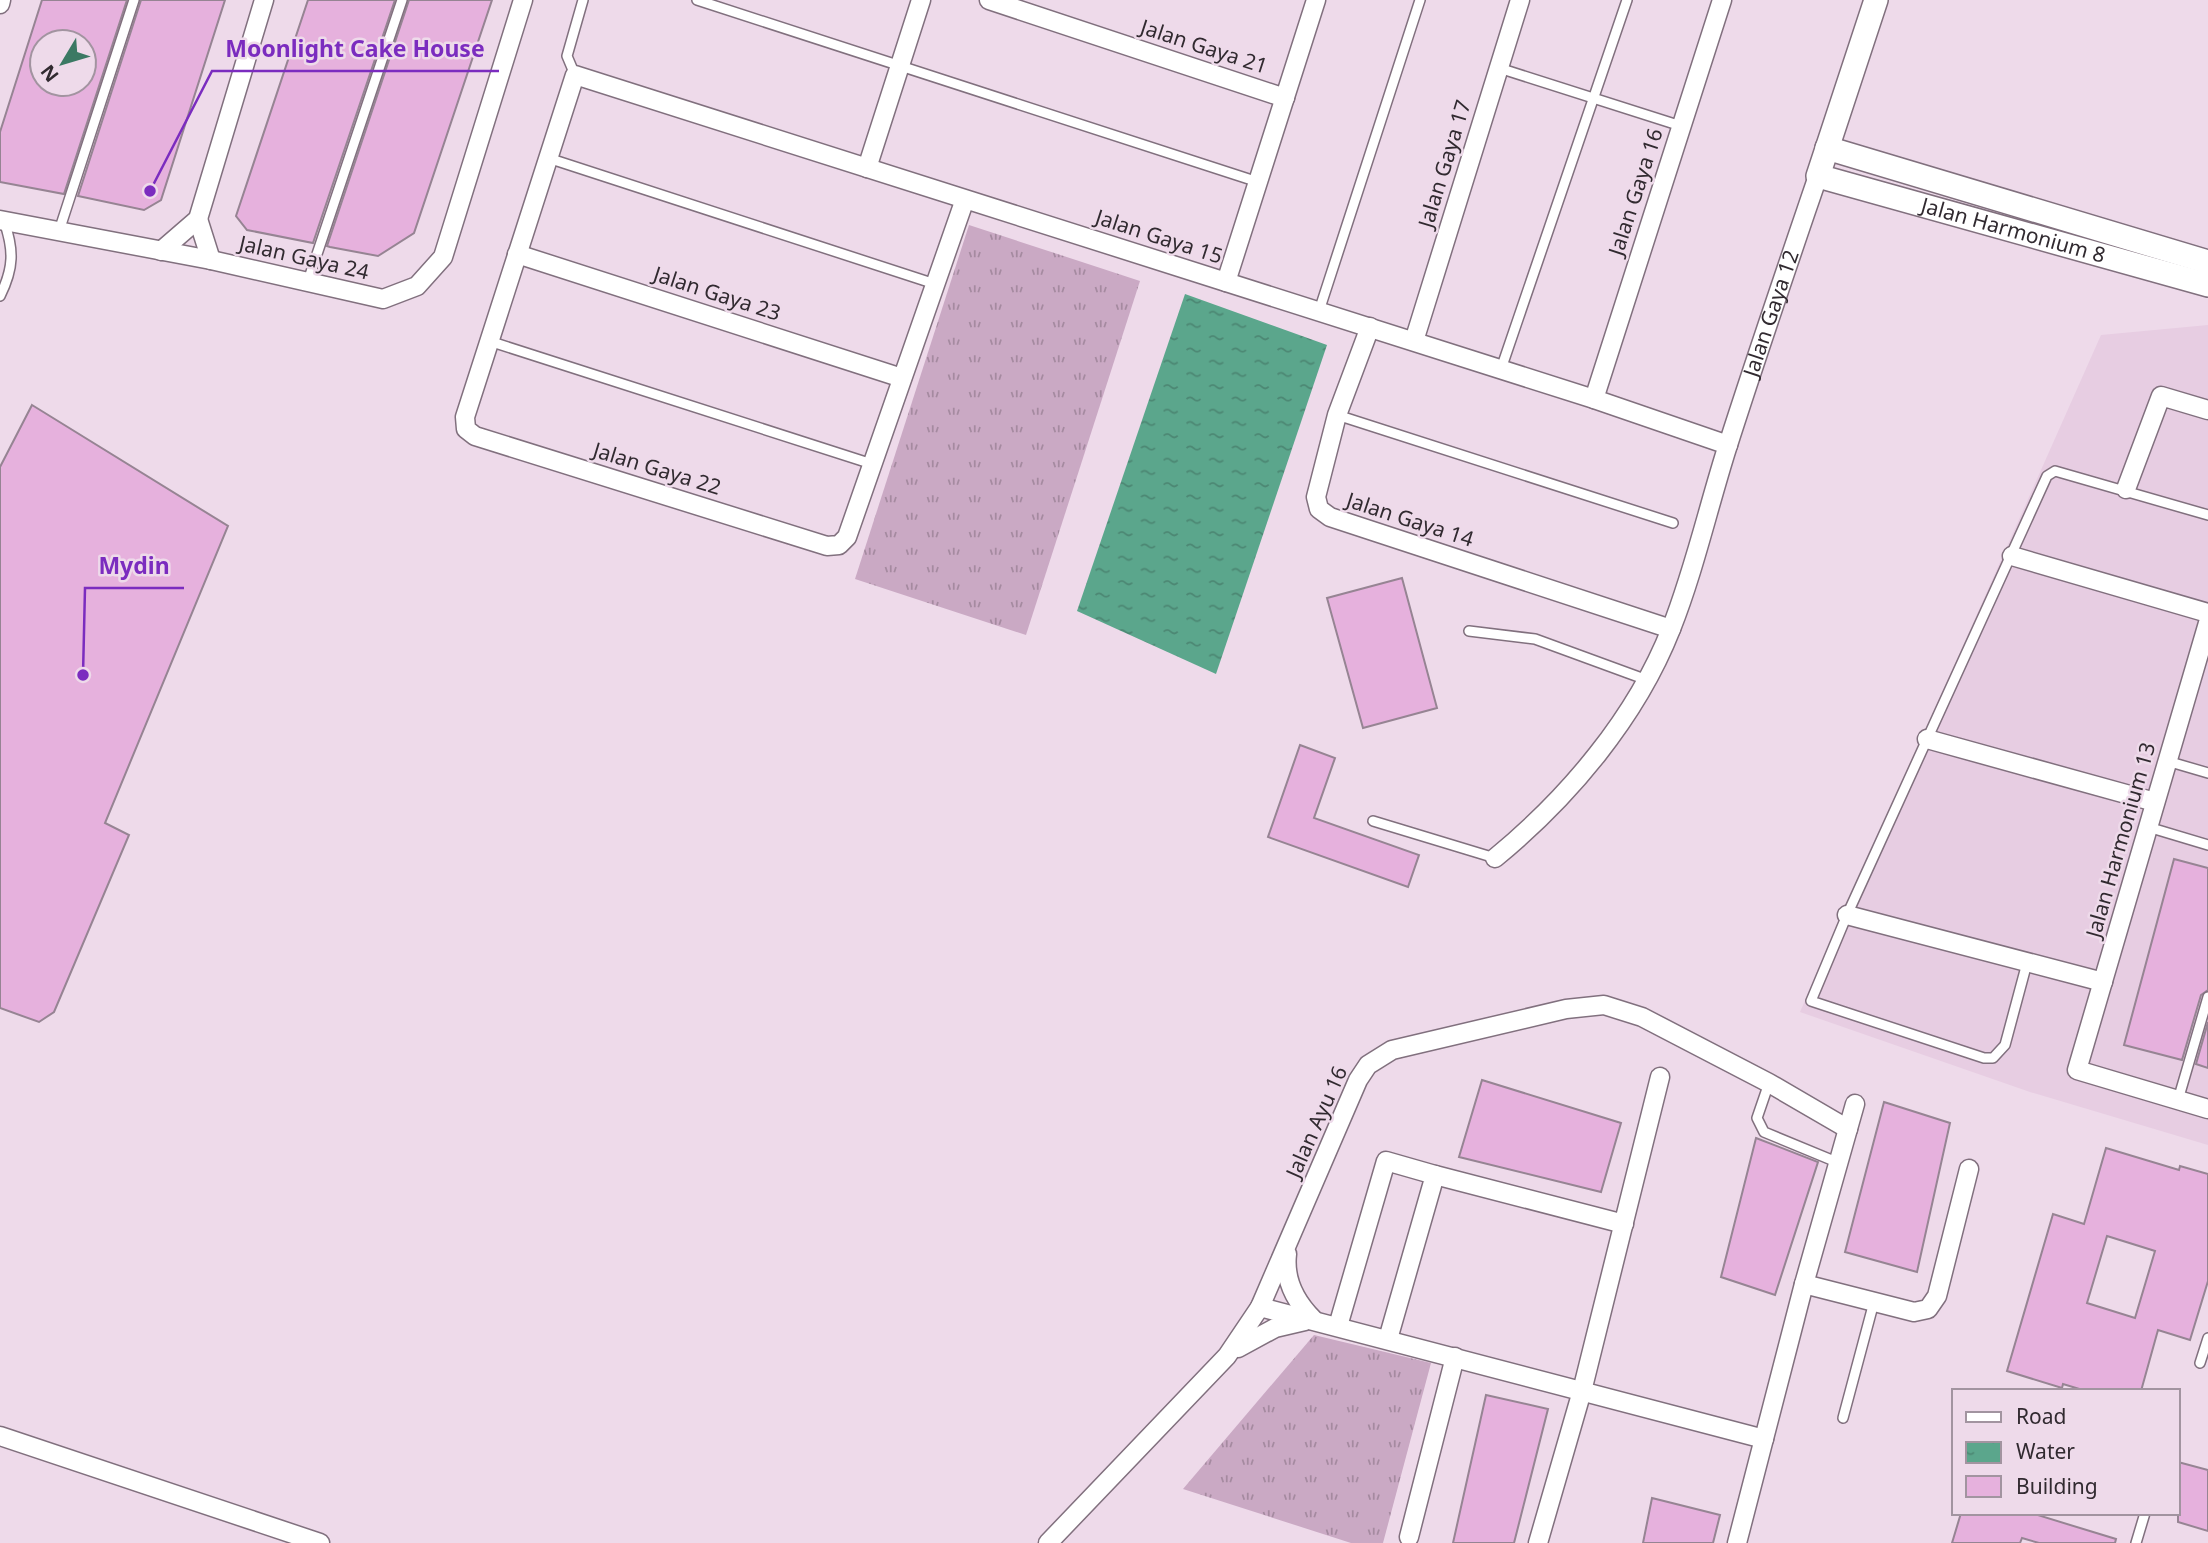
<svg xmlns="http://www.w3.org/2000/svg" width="2208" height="1543" font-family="'Noto Sans',sans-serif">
<defs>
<pattern id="grass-tufts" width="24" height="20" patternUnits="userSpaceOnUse" patternTransform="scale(1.75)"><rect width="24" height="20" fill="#caa9c4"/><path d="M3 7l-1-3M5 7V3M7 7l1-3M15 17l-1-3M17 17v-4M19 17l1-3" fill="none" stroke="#a58aa0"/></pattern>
<pattern id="water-ripples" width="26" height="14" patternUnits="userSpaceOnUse" patternTransform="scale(1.75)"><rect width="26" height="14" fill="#5ba68c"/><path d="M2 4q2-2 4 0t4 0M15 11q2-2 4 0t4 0" fill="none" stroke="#4c8773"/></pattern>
</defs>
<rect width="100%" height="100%" fill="#eedaea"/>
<path fill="#e7cde2" d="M2208,325V1145L2030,1092L1800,1012L2101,335Z"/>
<g fill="url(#grass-tufts)">
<path d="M969,225L1140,281L1026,635L855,579Z"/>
<path d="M1314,1335L1431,1363L1383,1543H1351L1183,1489Z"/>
</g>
<path fill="url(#water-ripples)" d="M1185,294L1327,345L1216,674L1077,611Z"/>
<g fill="#e6b1dd" stroke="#968493" stroke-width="2" fill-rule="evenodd">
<path d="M42,0H127L64,194L0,182V132ZM42,42H84V84H42Z"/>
<path d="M141,0H225L161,200L144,210L78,196Z"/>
<path d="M308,0H395L313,243L247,230L236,216Z"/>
<path d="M409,0H492L414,233L378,256L330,247L327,246Z"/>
<path d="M32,405L228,526L105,823L129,835L54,1012L39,1022L0,1008V467Z"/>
<path d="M1402,578L1437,708L1363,728L1327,598Z"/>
<path d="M1300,745L1335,758L1314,818L1419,855L1408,887L1268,837Z"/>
<path d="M2174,859L2208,868V990L2201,995L2182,1060L2124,1045Z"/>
<path d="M2208,1022V1068L2196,1064Z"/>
<path d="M1482,1080L1621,1123L1601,1192L1459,1157Z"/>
<path d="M1884,1102L1950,1123L1917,1272L1845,1252Z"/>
<path d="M1756,1138L1818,1162L1775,1295L1721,1277Z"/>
<path d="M2106,1148L2179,1170L2180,1166L2208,1174V1281L2190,1340L2158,1330L2141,1391H2086L2063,1384L2062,1388L2007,1371L2053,1214L2084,1224ZM2107,1236L2155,1251L2135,1318L2087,1303Z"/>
<path d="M1486,1395L1548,1409L1514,1543H1453Z"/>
<path d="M2178,1462L2208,1470V1531L2178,1522Z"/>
<path d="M1652,1498L1720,1515L1713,1543H1643Z"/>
<path d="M1961,1513H2031L2116,1539L2115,1543H2039L2022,1538L2020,1543H1952Z"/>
</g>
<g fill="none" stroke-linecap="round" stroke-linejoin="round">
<g stroke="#81707e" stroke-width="12">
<g id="lane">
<path d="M697,0L1258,182"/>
<path d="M1499,68L1681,126"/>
<path d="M575,75L567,56L583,0"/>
<path d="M548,158L935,284"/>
<path d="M59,231L134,0"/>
<path d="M308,281L402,0"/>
<path d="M0,296C14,268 14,250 4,221"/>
<path d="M1319,311L1420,0"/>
<path d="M489,341L872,464"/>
<path d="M1501,369L1627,0"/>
<path d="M1337,415L1673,523"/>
<path d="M1469,631L1535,639L1647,680"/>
<path d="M2167,761L2208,773"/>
<path d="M1373,821L1495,858"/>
<path d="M2148,827L2208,845"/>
<path d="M2027,963L2005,1045L1993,1058H1984L1811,1001L1847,915L2047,476L2055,471L2208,515"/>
<path d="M1769,1083L1757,1118L1764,1132L1839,1163"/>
<path d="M2178,1100L2208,997"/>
<path d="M2200,1363L2208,1338"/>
<path d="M1843,1418L1874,1302"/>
<path d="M2136,1543L2145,1513"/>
</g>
</g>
<g stroke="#81707e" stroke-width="21">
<g id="street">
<path d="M989,0L1285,98"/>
<path d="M0,4L1,0"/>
<path d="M867,168L921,0"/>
<path d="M965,199L847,537L839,545L827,546L475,436L466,429L465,417L575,75L965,199L1594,399L1728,445"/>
<path d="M198,219L211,260"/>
<path d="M0,220L211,260L383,299L417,286L443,257L523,0"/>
<path d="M161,251L198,219L264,0"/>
<path d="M517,254L902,378"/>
<path d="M1226,282L1316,0"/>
<path d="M1370,327L1337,415L1316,497L1319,509L1330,517L1671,629"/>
<path d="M1414,341L1520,0"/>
<path d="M1594,399L1722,0"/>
<path d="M2126,489L2161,396L2208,410"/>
<path d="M2012,556L2208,613"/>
<path d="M2208,623L2077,1070L2208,1109"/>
<path d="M1927,739L2155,802"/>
<path id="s1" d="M1495,858C1568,798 1636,718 1671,629C1694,571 1708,508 1727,448C1756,357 1787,267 1818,176"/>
<path d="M1847,915L2103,982"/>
<path d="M1435,1175L1624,1224"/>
<path d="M1287,1254C1284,1280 1295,1301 1313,1319"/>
<path d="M1804,1284L1914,1312L1928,1309L1937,1296L1969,1169"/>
<path d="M1260,1307L1764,1439"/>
<path d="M1338,1326L1386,1161L1435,1175L1388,1339"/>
<path d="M1238,1348L1275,1328L1305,1321"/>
<path d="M0,1436L320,1543"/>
<path d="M1409,1537L1455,1357"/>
<path d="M1048,1543L1227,1356L1260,1307L1358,1080L1368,1065L1392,1050L1566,1009L1604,1005L1642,1017L1769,1083L1848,1129"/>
<path d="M1538,1543L1582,1391L1660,1077"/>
<path d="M1737,1543L1804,1284L1855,1104"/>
</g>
</g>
<g stroke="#81707e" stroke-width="26">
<g id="secondary">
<path id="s2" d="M1876,0L1818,176L2208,285"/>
<path d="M1827,148L2208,262"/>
</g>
</g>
<use href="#lane" stroke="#fff" stroke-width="9"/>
<use href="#street" stroke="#fff" stroke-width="18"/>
<use href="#secondary" stroke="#fff" stroke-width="23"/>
</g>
<g text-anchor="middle" stroke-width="5" stroke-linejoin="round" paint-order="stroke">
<g font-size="21" fill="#312a30" stroke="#eedaea">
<text transform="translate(1204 47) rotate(18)" y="7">Jalan Gaya 21</text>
<text transform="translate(1445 164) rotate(-73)" y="7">Jalan Gaya 17</text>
<text transform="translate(1636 192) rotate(-72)" y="7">Jalan Gaya 16</text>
<text dy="7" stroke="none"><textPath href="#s2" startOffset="388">Jalan Harmonium 8</textPath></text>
<text transform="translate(1159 237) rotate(18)" y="7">Jalan Gaya 15</text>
<text transform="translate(304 258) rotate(13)" y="7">Jalan Gaya 24</text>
<text transform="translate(717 294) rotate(18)" y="7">Jalan Gaya 23</text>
<text dy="7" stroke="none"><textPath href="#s1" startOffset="623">Jalan Gaya 12</textPath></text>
<text transform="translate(657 469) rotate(17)" y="7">Jalan Gaya 22</text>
<text transform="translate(1410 520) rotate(18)" y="7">Jalan Gaya 14</text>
<text transform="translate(2121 840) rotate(-74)" y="7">Jalan Harmonium 13</text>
<text transform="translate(1317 1122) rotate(-66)" y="7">Jalan Ayu 16</text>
</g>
</g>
<path fill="none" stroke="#7b2cbf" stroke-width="2.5" d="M150 191L212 71H499M83 675L85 588H184"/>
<g fill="#7b2cbf" stroke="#eedaea" stroke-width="2.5">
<circle cx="150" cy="191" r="7"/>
<circle cx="83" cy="675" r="7"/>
</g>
<g font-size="23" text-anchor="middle" font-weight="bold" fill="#7b2cbf" stroke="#eedaea" stroke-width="5" stroke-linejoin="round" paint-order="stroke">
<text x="355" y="57">Moonlight Cake House</text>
<text x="134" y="574">Mydin</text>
</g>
<rect x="1952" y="1389" width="228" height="126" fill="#eedaea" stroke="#a294a0" stroke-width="2"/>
<rect x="1966" y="1412" width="35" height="10" fill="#ffffff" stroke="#a294a0" stroke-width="2"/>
<text x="2016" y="1424" font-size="21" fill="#312a30">Road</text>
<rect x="1966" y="1442" width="35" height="21" fill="url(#water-ripples)" stroke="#a294a0" stroke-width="2"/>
<text x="2016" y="1459" font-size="21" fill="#312a30">Water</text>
<rect x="1966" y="1476" width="35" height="21" fill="#e6b1dd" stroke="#a294a0" stroke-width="2"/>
<text x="2016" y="1494" font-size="21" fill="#312a30">Building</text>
<g transform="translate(63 63) rotate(232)"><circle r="33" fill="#eedaea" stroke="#a294a0" stroke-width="2"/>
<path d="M0-5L12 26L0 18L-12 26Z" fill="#3b7964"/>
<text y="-10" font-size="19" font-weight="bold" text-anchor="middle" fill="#312a30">N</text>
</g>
</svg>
